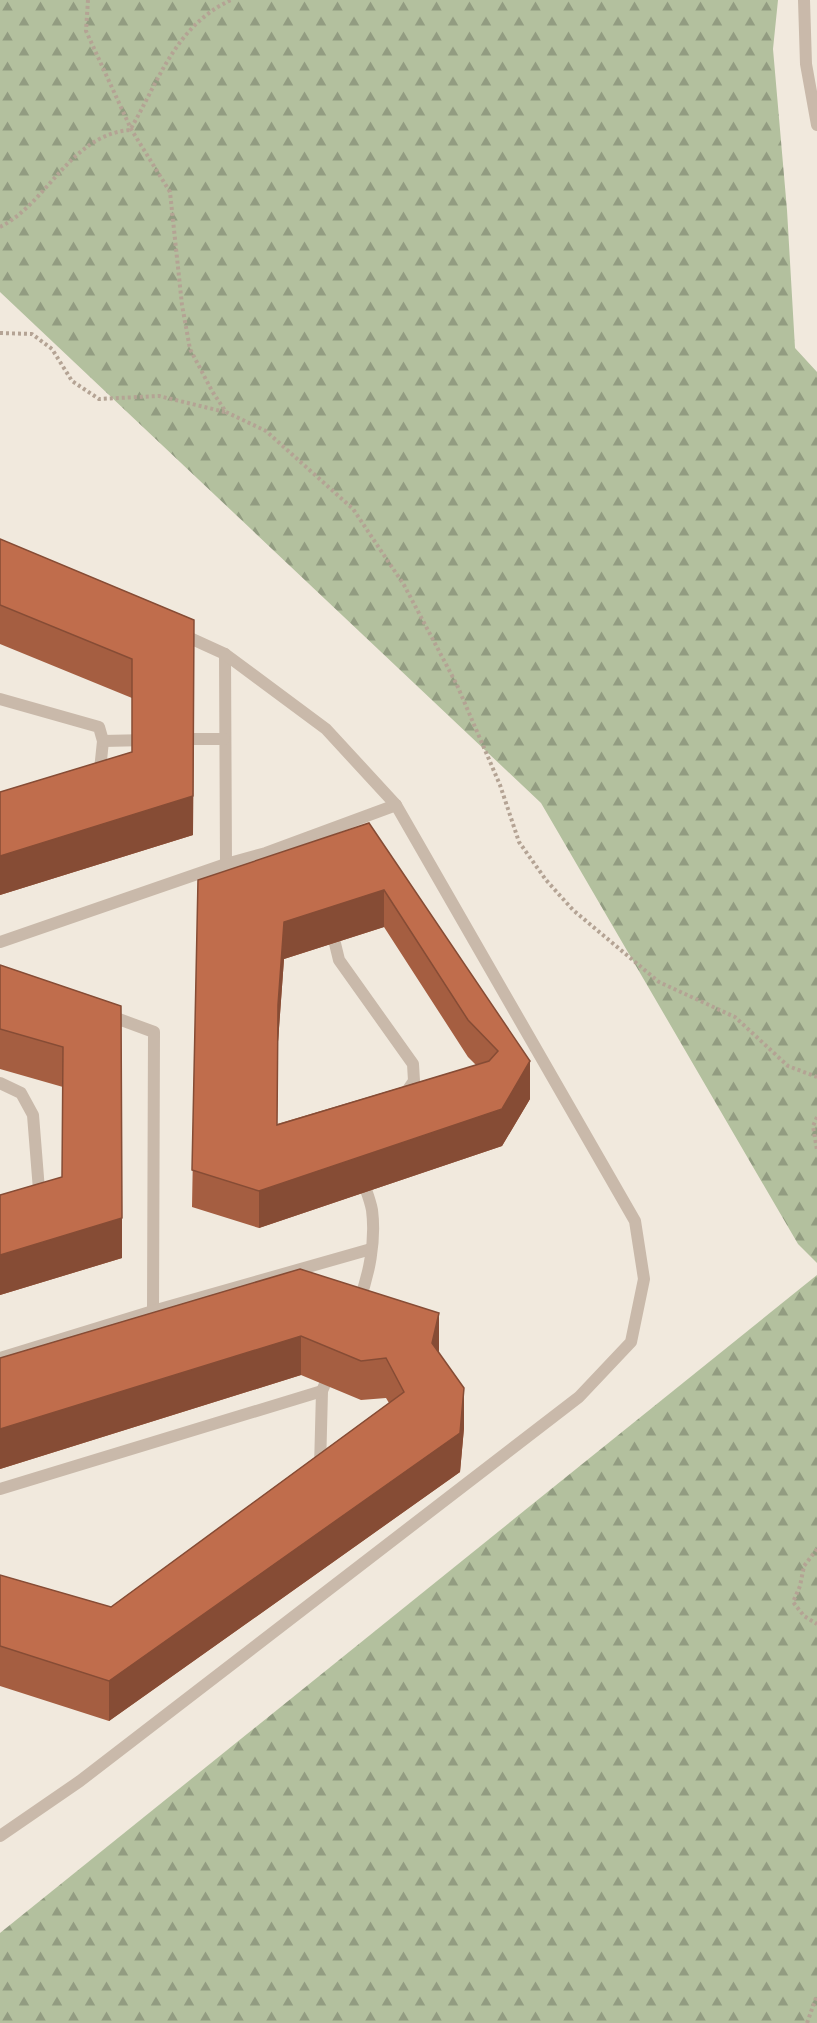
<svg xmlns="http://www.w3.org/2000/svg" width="817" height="2023" font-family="'Archivo Narrow',sans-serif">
<defs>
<pattern id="forest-firs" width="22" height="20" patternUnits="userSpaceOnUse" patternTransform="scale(1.5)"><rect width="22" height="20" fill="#b3c09e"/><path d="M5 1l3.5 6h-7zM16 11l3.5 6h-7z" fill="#929c81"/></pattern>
</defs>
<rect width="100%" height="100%" fill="#f1e9dd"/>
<g fill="url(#forest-firs)">
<path d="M0,0H778L773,49L787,210L795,348L817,372V1263L798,1244L541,803L0,292Z"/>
<path d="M817,1275V2023H0V1933Z"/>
</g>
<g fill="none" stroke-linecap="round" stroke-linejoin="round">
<g stroke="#b4a394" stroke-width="4" stroke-dasharray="3 3" stroke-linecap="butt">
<path d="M88,0L86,31L131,129L170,192L182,305L190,349L212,391L226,412L266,431L353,509L404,585L457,685L500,785L519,842L546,880L573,910L659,982L735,1017L788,1066L817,1077"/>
<path d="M0,227C48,203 70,135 130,130C159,81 175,26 231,0"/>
<path d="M0,333L32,334L52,349L72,381L99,399L159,396L225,412"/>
<path d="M817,1117L813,1126L817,1150"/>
<path d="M817,1549L804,1566L800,1586L793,1602L804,1616L817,1624"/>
<path d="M807,2023L817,1995"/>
</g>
<g stroke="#c9b9aa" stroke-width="12">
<path d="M804,0L806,64L817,125"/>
<path d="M225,654L226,864L266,853L396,805"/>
<path d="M0,699L99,727L103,741L100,770L92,772"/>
<path d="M180,739H224"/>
<path d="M103,741L147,740"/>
<path d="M310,837L315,858"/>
<path d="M331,927L339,960L413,1064L414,1081L403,1097"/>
<path d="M0,942L226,864"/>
<path d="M108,1015L154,1032L153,1311"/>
<path d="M0,1083L21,1093L33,1115L39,1190L37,1200"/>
<path d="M358,1304C369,1276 376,1241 372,1210C370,1199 365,1188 362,1178"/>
<path d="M0,1358L153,1311L371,1249"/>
<path d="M320,1468L322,1391L331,1370"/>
<path d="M0,1489L322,1391"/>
<path d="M0,1836L80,1781L579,1397L631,1342L644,1279L635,1221L396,805L326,729L225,654L179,633"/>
</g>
</g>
<g fill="#a55e41" fill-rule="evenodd">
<path d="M0,539L194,620L193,835L0,895V792L132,752V698L0,644Z"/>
<path d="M369,823L530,1099L502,1146L259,1228L192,1207L198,880ZM384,927L468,1057L476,1065L277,1124L278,1042L284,959Z"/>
<path d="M0,965L121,1006L122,1258L0,1295V1195L62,1177L63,1087L0,1069Z"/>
<path d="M300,1269L439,1353L464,1428L460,1472L109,1721L0,1686V1575L111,1607L389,1403L386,1398L361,1400L301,1375L0,1469V1358Z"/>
</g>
<g fill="#864c35">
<path d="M194,659L193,835L0,895V856L193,796Z"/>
<path d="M384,890V927L284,959L278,1042V1005L284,922Z"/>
<path d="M530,1061V1099L502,1146L259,1228V1191Z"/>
<path d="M122,1218V1258L0,1295V1255Z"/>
<path d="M439,1313V1353L432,1343Z"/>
<path d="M301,1336V1375L0,1469V1429Z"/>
<path d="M464,1388V1428L460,1472L109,1721V1681Z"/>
</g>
<g fill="#c06d4c" stroke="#864c35" stroke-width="1.5" fill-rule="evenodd">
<path d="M0,539L194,620L193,796L0,856V792L132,752V659L0,605Z"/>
<path d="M369,823L530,1061L502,1109L259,1191L192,1170L198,880ZM384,890L468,1020L498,1051L489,1061L277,1125L278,1005L284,922Z"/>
<path d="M0,965L121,1006L122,1218L0,1255V1195L62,1177L63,1047L0,1029Z"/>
<path d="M300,1269L439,1313L432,1343L464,1388L460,1433L109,1681L0,1646V1575L111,1607L404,1392L386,1358L361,1361L301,1336L0,1429V1358Z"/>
</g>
</svg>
